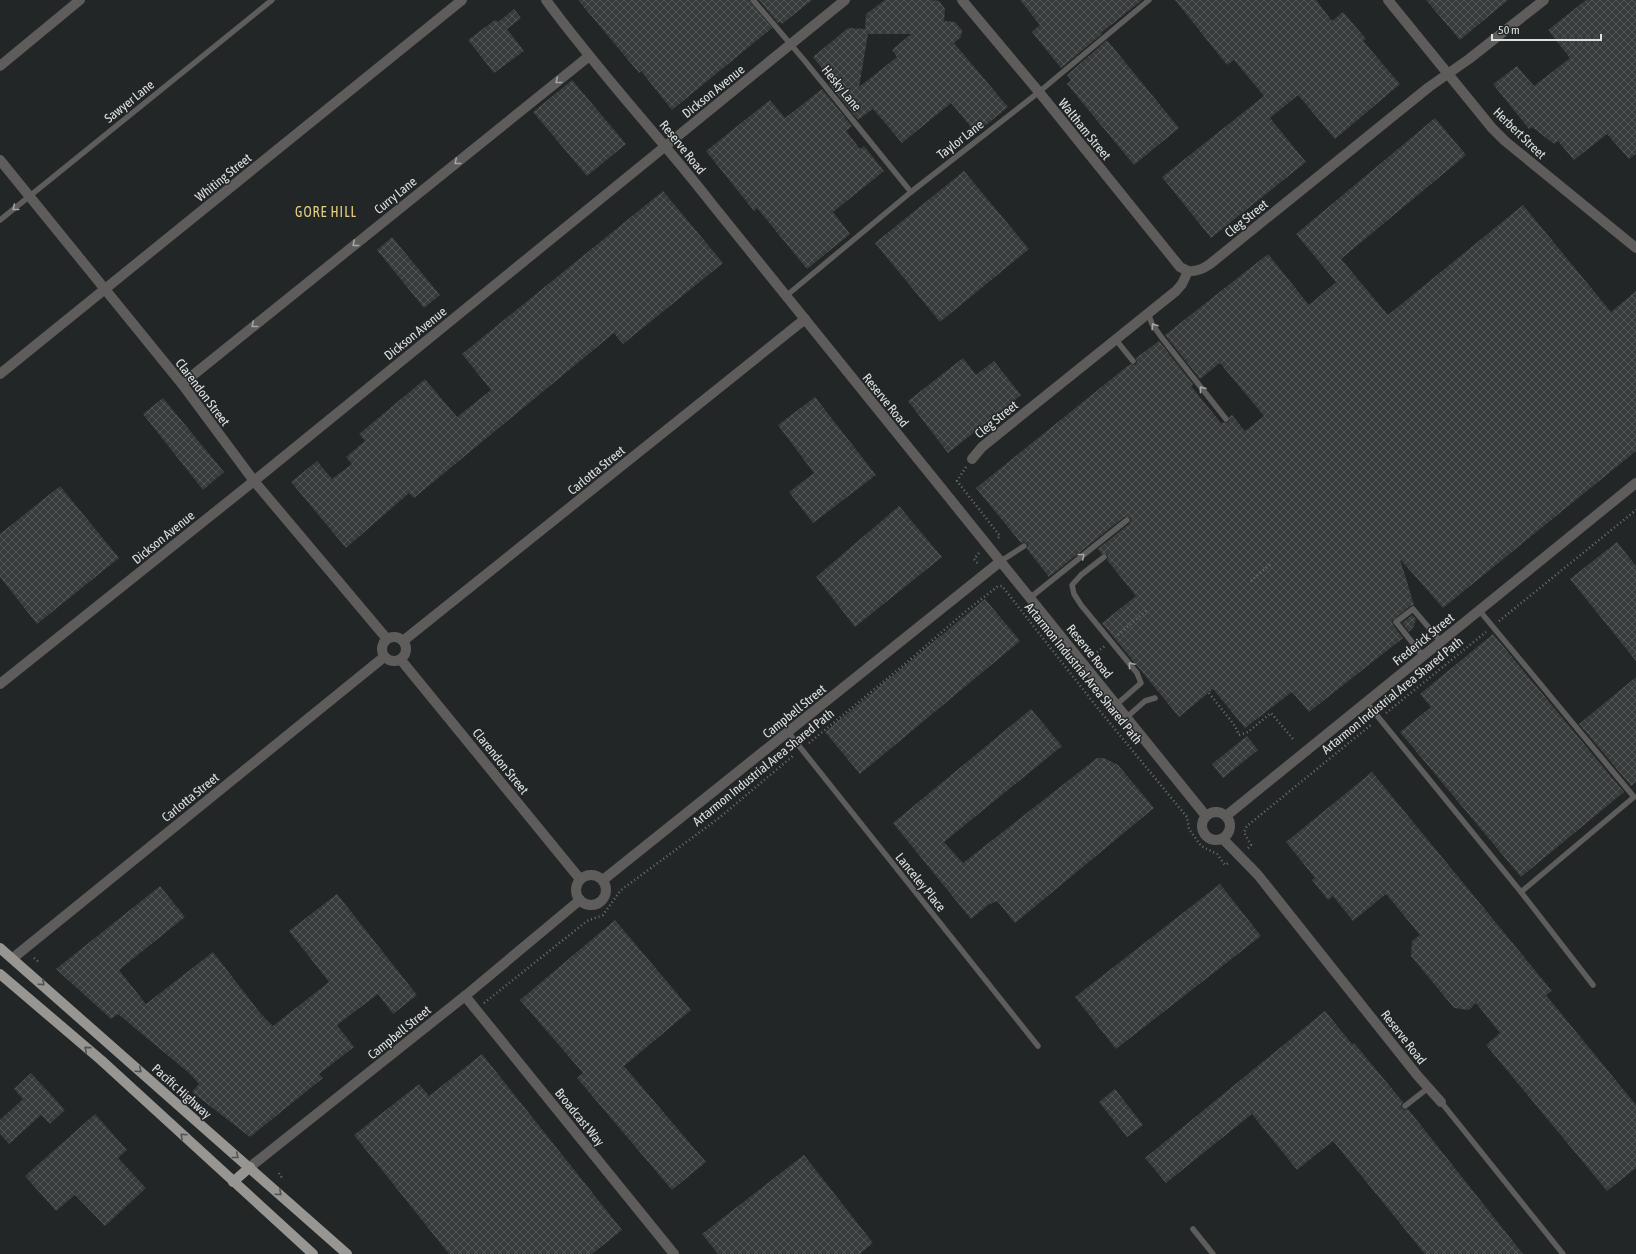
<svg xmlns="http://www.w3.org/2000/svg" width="1636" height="1254" font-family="'Asap Condensed',sans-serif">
<defs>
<pattern id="building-cross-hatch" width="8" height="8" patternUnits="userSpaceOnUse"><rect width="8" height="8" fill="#373b3c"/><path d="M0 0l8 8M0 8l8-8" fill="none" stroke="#545758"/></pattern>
</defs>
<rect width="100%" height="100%" fill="#222627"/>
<g fill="url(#building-cross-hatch)" fill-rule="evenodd">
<path d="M578,0H749L772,28L672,110L641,71L639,73Z"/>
<path d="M759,0H812L782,24L780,22L778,23Z"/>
<path d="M885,0H931L939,1L945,9L944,21L955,22L962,30L961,37L954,43L1008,107L976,133L951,103L902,143L873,109L858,120L829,84L832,81L813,57L848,28L865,29L866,14ZM868,34H911L892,50L897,57L859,87Z"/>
<path d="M1020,0H1142L1101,33L1102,34L1061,68L1032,32L1040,25Z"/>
<path d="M1175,0H1316L1332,21L1343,12L1366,39L1363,41L1400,84L1335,139L1298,95L1270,118L1306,162L1211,238L1162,177L1264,96L1234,60L1227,65Z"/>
<path d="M1426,0H1508L1460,40Z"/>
<path d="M1586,0H1636V154L1629,159L1607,134L1574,160L1558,141L1554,144L1532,127L1529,129L1493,84L1517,66L1534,86L1570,58L1548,30Z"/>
<path d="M514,9L521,18L507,29L524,51L494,73L468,40L495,20L498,22Z"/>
<path d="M1107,40L1179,128L1134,165L1067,84L1071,80L1067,75Z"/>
<path d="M572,80L626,144L587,176L533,112Z"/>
<path d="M822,89L852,126L846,131L860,149L864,146L884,171L833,212L850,234L807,269L757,208L754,211L706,151L770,100L785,118Z"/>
<path d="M1435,118L1466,155L1341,259L1388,315L1523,205L1611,312L1636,291V451L1443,608L1400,559L1414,605L1410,606L1392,621L1393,625L1403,638L1309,712L1292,692L1245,728L1213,689L1179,717L1102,623L1136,596L1107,560L1108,557L1107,554H1102L1098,549L1130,523L1131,520L1130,517H1124L1049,577L1027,549L1028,546L1027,543L1024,542L1021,543L976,488L1130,364L1135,365L1137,362L1136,358L1159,341L1193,384L1191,386L1221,423L1229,422V417L1232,415L1245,431L1264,416L1220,363L1200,379L1165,335L1268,254L1309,305L1336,282L1296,234Z"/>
<path d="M964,171L1029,249L940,322L875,243Z"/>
<path d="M663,191L723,263L623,344L614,333L414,498L409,493L346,548L291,482L317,461L332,479L352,464L346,457L365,441L359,434L425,379L457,417L491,390L462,354Z"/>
<path d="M392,237L440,295L424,308L377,250Z"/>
<path d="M963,358L976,375L994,361L1021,395L948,453L908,401Z"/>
<path d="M815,397L876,475L813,523L789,492L814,473L778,425Z"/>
<path d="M163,398L224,472L203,490L143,414Z"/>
<path d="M60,486L119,558L37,624L0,577V534Z"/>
<path d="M899,506L942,557L855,627L816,577Z"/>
<path d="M1617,542L1636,566V661L1570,579Z"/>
<path d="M985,599L1020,641L860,774L825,732Z"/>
<path d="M1412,615L1416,619L1414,626L1409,632L1402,623Z"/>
<path d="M1493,634L1624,792L1521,877L1400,732L1431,707L1420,694Z"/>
<path d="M1636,677V782L1631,786L1579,724Z"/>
<path d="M1031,709L1062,746L944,842L963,863L1097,758H1104L1118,765L1154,808L1015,923L997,901L988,905L971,919L893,823Z"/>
<path d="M1247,736L1258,750L1223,778L1212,764Z"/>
<path d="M1372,772L1552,991L1546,995L1636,1105V1168L1607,1191L1486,1045L1500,1033L1476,1003L1469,1010L1454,1008L1411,956L1412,941L1420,935L1386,894L1353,921L1333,896L1328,900L1312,880L1315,878L1286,842Z"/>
<path d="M1220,884L1261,936L1116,1049L1075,997Z"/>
<path d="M160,886L185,917L119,970L146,1004L213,952L261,1014L273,1026L329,982L289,931L337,894L417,995L393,1014L378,994L337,1025L354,1047L319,1074L323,1078L250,1137L192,1092L199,1084L189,1073L118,1014L111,1019L56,969Z"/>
<path d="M615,920L691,1010L624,1066L706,1162L672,1190L577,1078L583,1073L520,1000Z"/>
<path d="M1325,1011L1352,1044L1354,1043L1403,1102L1401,1106L1402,1109L1405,1110L1408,1109L1523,1254H1425L1333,1141L1297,1170L1252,1114L1166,1183L1145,1158Z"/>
<path d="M482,1054L622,1230L592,1254H449L354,1135L419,1084L429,1096Z"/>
<path d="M31,1073L65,1110L50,1124L41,1115L9,1144L0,1134V1120L23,1099L14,1089Z"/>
<path d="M1115,1089L1143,1125L1127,1137L1099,1102Z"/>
<path d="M95,1114L127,1150L118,1158L146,1188L105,1226L75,1195L56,1211L25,1176Z"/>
<path d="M804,1155L873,1243L860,1254H718L702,1234Z"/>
</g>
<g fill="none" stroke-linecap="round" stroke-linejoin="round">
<g stroke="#6e7172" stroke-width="2.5" stroke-dasharray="1 3" stroke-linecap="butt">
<path d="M966,467L957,481L1000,536L997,539"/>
<path d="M979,553L974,559L979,565"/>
<path d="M1251,581L1271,564"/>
<path d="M1499,621L1636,510"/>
<path d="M1118,635L1147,610"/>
<path d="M1097,652L1105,646"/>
<path d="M1209,693L1235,726L1239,735L1248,732L1271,713L1293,739"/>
<path d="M1386,713L1486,632"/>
<path d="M809,743L905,664L966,611L997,587L1002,586L1100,711L1187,817L1189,829L1201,846L1217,854L1225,865L1230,862"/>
<path d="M1248,848L1251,845L1244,832L1247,826L1372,724"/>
<path d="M34,958L40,963"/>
<path d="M484,1003L587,921L603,915L621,890L719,818L794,755"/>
<path d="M279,1173L283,1180"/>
</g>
<g stroke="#5e5d5c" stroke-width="5.5">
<path d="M753,0L804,60L911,192"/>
<path d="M0,220L272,0"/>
<path d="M786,296L911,192L1039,92L1149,0"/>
<path d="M1148,313L1152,324L1162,338L1226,419"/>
<path d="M1116,340L1133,361"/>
<path d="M1104,557L1081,575L1072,585L1074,594L1081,605L1137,673L1141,683L1116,705"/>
<path d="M1001,561L1024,546"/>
<path d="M1031,597L1127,520"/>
<path d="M1479,610L1634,797L1521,892"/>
<path d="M1423,656L1396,622L1413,609L1441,642"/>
<path d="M1366,702L1521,892L1593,985"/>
<path d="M1127,717L1145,701L1155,698"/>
<path d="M788,732L1038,1046"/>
<path d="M1441,1102L1563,1254"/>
<path d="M1405,1106L1428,1088"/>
<path d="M1193,1229L1213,1254"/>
</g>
<g stroke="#5e5d5c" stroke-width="10">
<path d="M962,0L1039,92L1180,267L1188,271"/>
<path d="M0,66L80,0"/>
<path d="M0,160L182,384L254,481L387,639"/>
<path d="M0,374L462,0"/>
<path d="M182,384L588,57"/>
<path d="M972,459L982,447L1176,291L1182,284L1188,271C1197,272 1203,269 1210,264L1429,87L1469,59L1544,0"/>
<circle cx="394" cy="649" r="12"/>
<path d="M403,641L805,319"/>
<path d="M401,660L580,879"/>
<path d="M0,684L254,481L845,0"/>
<path d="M1223,839L1258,875L1417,1075L1441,1102"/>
<path d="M13,958L384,657"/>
<path d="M465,996L674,1254"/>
</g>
<g stroke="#5e5d5c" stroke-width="10">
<path d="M546,0C598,71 658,135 712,204C876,409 1042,611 1206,816"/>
<path d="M1388,0L1492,128L1505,141L1636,248"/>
<circle cx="1216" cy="826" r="14"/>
<path d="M1226,816L1636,483"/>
<circle cx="591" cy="890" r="15"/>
<path d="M603,880L1001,561"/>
<path d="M250,1167L465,996L580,900"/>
</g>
<g stroke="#979692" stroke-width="10">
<path d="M0,948L347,1254"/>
<path d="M0,974L101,1060L313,1254"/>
<path d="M233,1182L250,1167"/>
</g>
</g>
<defs><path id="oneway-chevron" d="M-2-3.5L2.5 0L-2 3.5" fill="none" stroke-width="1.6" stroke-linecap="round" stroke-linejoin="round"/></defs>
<g stroke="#a4a6a6">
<use href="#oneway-chevron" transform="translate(558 81) rotate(141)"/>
<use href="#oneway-chevron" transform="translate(457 162) rotate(141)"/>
<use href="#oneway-chevron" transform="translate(15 208) rotate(142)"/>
<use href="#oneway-chevron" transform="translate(355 244) rotate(141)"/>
<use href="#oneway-chevron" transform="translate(254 325) rotate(141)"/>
<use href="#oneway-chevron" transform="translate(1154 326) rotate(-123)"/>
<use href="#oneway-chevron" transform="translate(1202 389) rotate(-128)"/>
<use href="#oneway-chevron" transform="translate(1082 556) rotate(-39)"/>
<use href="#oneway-chevron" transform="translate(1131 665) rotate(-130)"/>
</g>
<g stroke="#515352">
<use href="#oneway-chevron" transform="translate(42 983) rotate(42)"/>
<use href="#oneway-chevron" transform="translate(87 1049) rotate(-140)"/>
<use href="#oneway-chevron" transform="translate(139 1070) rotate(42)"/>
<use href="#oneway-chevron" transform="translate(183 1136) rotate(-137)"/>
<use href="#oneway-chevron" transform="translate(236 1156) rotate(39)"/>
<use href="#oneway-chevron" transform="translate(279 1193) rotate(42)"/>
</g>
<g text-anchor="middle" stroke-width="3" stroke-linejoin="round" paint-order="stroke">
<g font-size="13" fill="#dee1e2" stroke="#222627">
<text transform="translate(842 88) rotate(51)" y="5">Hesky Lane</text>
<text transform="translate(713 91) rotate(-39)" y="5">Dickson Avenue</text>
<text transform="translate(129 101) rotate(-39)" y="5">Sawyer Lane</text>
<text transform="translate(1085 129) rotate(51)" y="5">Waltham Street</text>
<text transform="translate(1520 133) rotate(44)" y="5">Herbert Street</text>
<text transform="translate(960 139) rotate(-38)" y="5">Taylor Lane</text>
<text transform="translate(683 147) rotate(51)" y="5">Reserve Road</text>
<text transform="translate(223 177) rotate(-39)" y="5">Whiting Street</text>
<text transform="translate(395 195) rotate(-39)" y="5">Curry Lane</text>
<text transform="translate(1246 218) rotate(-39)" y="5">Cleg Street</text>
<text transform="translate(415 333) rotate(-39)" y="5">Dickson Avenue</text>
<text transform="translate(203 392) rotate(53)" y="5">Clarendon Street</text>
<text transform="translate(886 400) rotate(51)" y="5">Reserve Road</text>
<text transform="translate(996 419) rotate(-39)" y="5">Cleg Street</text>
<text transform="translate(596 470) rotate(-39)" y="5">Carlotta Street</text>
<text transform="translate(163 537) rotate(-39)" y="5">Dickson Avenue</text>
<text transform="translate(1423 639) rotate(-39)" y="5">Frederick Street</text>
<text transform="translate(1090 651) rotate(51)" y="5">Reserve Road</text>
<text transform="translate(1084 673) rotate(51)" y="5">Artarmon Industrial Area Shared Path</text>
<text transform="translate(1392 695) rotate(-39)" y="5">Artarmon Industrial Area Shared Path</text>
<text transform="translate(794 711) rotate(-39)" y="5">Campbell Street</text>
<text transform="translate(501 761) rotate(51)" y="5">Clarendon Street</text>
<text transform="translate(763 767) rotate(-39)" y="5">Artarmon Industrial Area Shared Path</text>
<text transform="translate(190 797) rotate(-39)" y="5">Carlotta Street</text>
<text transform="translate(921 882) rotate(51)" y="5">Lanceley Place</text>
<text transform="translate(399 1032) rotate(-39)" y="5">Campbell Street</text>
<text transform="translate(1404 1037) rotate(52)" y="5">Reserve Road</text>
<text transform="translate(182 1091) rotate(42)" y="5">Pacific Highway</text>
<text transform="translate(580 1117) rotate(51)" y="5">Broadcast Way</text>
</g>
<g font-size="14" letter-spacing="1" fill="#e4cf82" stroke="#222627">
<text x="326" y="217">GORE HILL</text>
</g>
</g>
<path d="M1492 34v6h109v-6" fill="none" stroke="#dee1e2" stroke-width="2"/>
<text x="1498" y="34" font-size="12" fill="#dee1e2" stroke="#222627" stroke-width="3" paint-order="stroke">50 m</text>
</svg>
